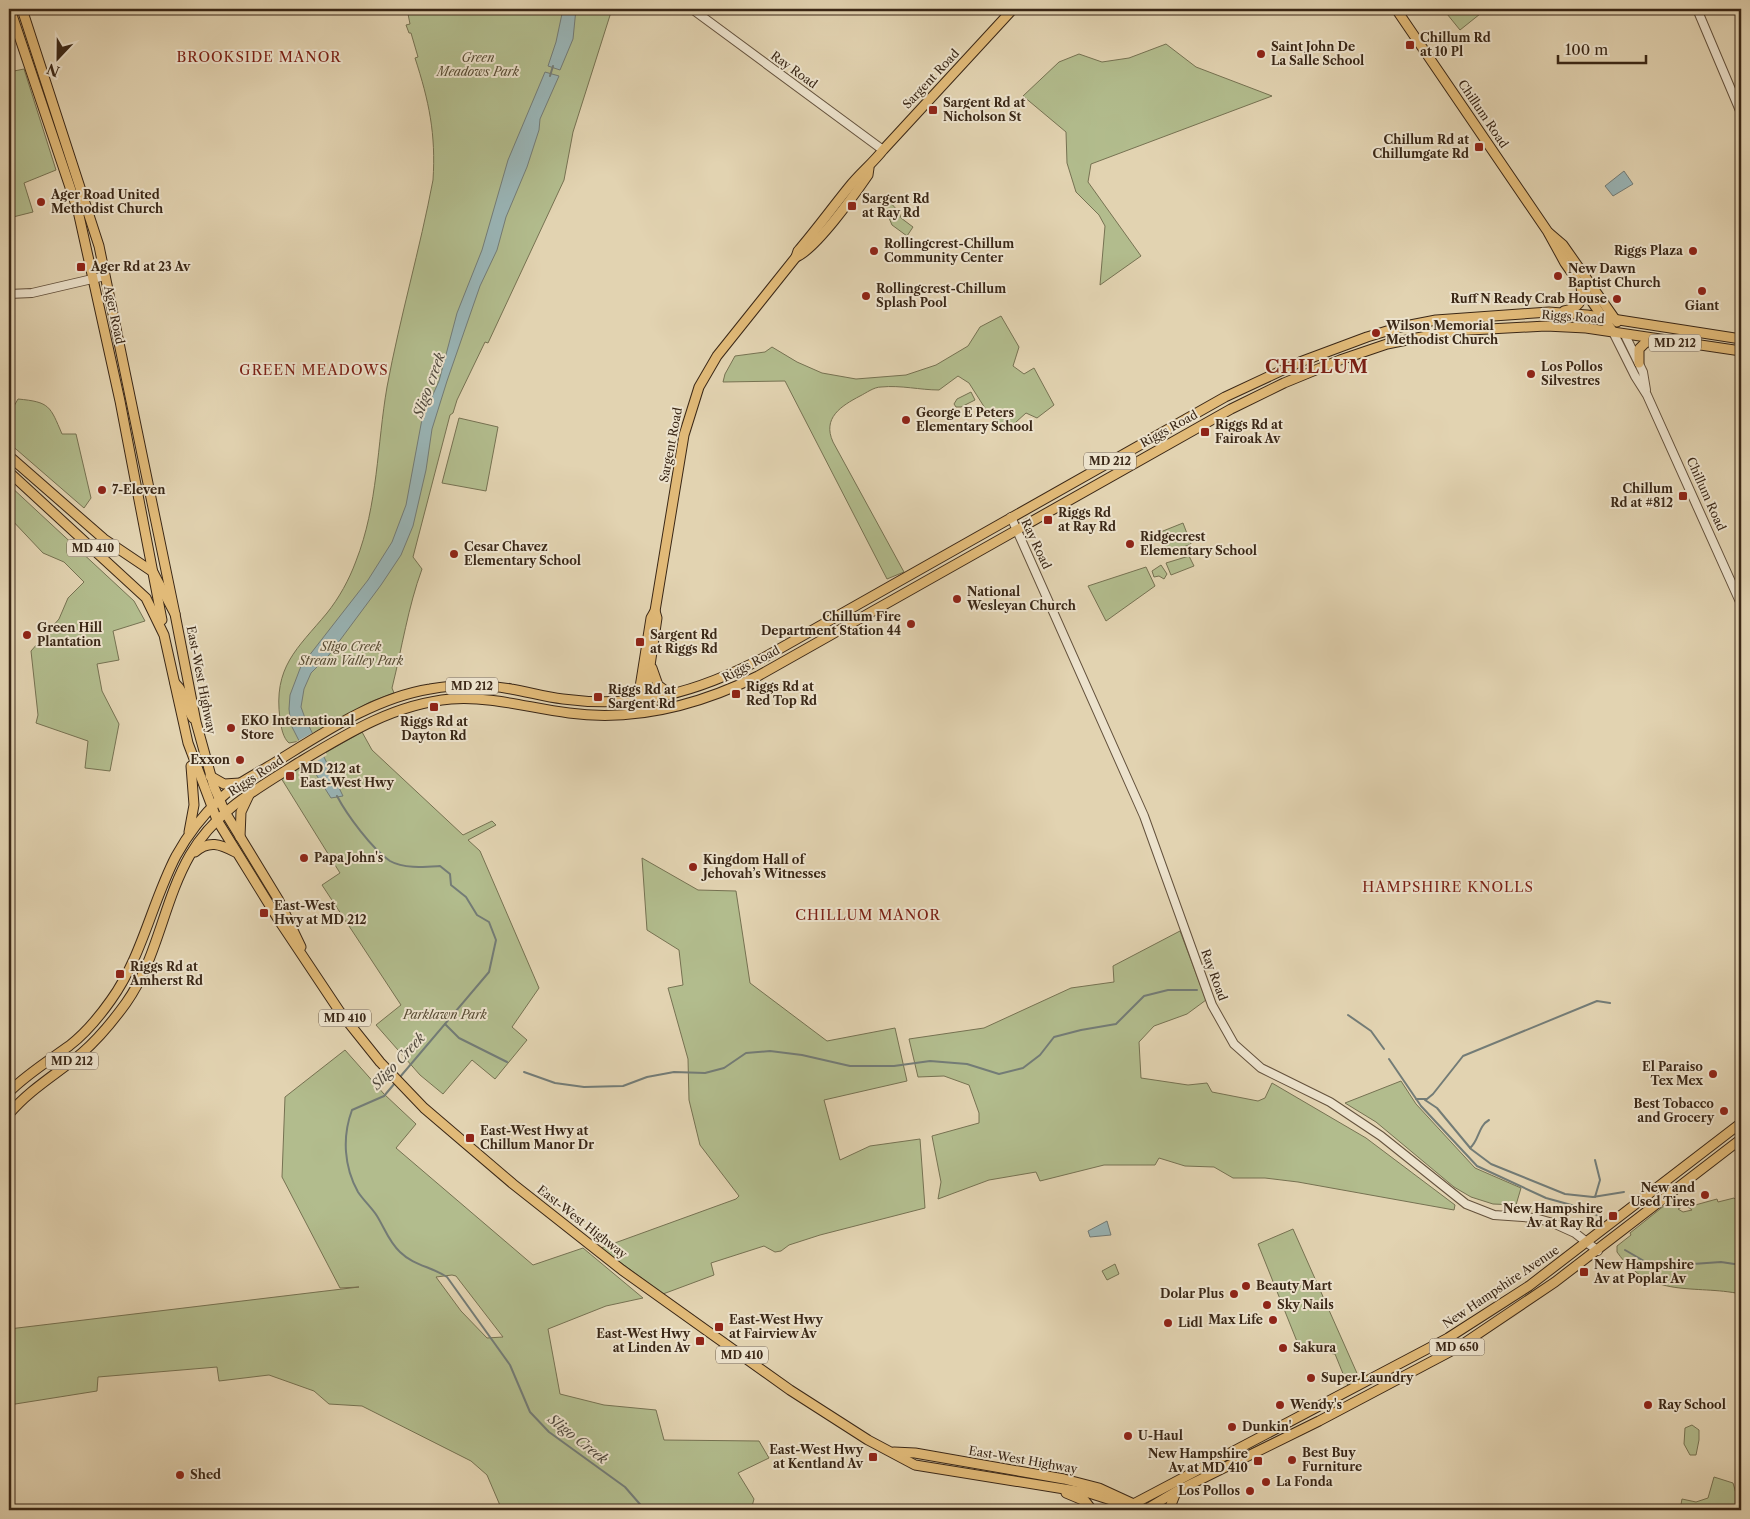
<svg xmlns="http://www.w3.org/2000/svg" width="1750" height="1519" font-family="'Libre Caslon Text',serif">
<rect width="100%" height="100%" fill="#e2d3b1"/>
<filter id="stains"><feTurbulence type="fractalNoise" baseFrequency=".004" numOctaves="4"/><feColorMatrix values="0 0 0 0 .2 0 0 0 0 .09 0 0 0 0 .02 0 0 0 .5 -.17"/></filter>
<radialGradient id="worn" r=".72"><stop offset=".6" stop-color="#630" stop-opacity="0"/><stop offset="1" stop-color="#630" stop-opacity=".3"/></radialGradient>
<g fill="#b2bc8d" stroke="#767252" fill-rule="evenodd">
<path d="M407,9H612L573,132L564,180L488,343L485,342L457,400L453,413L450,415L413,557L422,569C408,607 402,648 392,688L394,693L370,702L300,741L289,743C283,738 281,727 280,719C273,667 297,649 327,613C339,598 349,580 356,561C378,505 377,445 387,387C400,317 420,249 433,180C436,134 429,101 415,58L418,57L411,33H409L406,25L410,24Z"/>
<path d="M1443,9H1476L1480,14L1460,30Z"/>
<path d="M1166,44L1196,67L1272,96L1091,164L1088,182L1141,256L1100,285L1105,226L1099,215L1076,192L1067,163L1066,132L1023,96L1059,62L1079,54L1102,62L1129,58Z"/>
<path d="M24,69L56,170L24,183L33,212L9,218V72Z"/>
<path d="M888,200L899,212L901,218L913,227L907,236L892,225L889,218L885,217L882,205Z"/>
<path d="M1001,316L1019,347L1013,366L1024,374L1034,368L1054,405L1037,418L1026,413L1006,431L990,416L969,383L958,376L939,390C920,390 901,385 881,387C874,387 866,393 860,396C841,406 822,418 833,442L904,572L887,579L785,381L723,382L725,374L735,356L765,352L772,347L797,362L822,373L856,379L906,375L936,365L968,346L980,327Z"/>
<path d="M971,392L975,400L961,407H956L954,404L957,399Z"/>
<path d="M18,399C50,402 50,406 62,434H76L91,498L84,508L9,443V407L14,406Z"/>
<path d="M459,418L498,427L486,491L442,483Z"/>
<path d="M9,485L134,601L145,621L113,631L119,660L97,664L102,691L119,724L110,771L85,768L88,741L36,723L38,715L31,651L59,619L68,598L84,582L64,562L43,553L9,517Z"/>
<path d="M1183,523L1191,544L1166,554L1158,533Z"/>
<path d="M1189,556L1194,566L1171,575L1166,563Z"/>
<path d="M1161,565L1167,574L1164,579L1159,576L1154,577L1152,571Z"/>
<path d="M1146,567L1155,586L1106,621L1088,586Z"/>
<path d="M362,732L372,750L463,835L492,821L496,825L468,840L480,851L539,988L512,1027L527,1040L495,1079L472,1060L443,1094L420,1075L376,1025L401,1005L322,885L340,873L281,778Z"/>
<path d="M642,858L698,890L736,891L750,983L827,1041L895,1028L907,1081L824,1100L840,1160L870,1146L920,1139L925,1208L820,1235L789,1245L781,1251L775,1252L764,1246L711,1263L714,1275L663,1294L601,1248L736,1199L739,1196L700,1145L689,1100L688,1059L668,988L683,985L679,950L647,930Z"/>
<path d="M1180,931L1206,1000L1187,1014L1154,1026L1139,1042L1141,1078L1188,1085L1207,1083L1212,1092L1258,1101L1265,1098L1272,1083L1366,1138L1455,1205L1454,1210L1298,1182L1265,1178H1233L1214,1167L1185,1166L1159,1158L1155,1165H1104L1040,1181L1036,1172L989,1180L938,1199L941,1182L932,1136L979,1123V1113L969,1085L944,1076L918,1077L909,1039L984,1028L1071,988L1114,982L1113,966Z"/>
<path d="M345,1050L384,1094L416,1124L396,1148L533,1265L583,1248L643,1298L606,1306L548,1329L560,1394L604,1405L656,1410L664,1440L759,1441L769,1458L738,1473L754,1499L751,1510H502L487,1475L471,1461L362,1406L329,1404L314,1391L269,1375L219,1381L217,1367L98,1377L97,1391L9,1405V1329L359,1287L340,1288L282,1177L285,1097ZM452,1275L456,1276L503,1337L487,1338L461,1311L436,1277Z"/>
<path d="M1401,1081L1416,1104L1475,1168L1521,1188L1516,1205L1493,1204L1471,1197L1454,1187L1376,1122L1345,1103Z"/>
<path d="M1734,1198L1741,1205V1294C1694,1284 1651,1300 1617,1252V1246L1631,1235L1630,1233L1670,1201L1682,1207L1678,1209L1683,1212L1692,1210L1688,1207L1717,1199L1718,1202Z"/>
<path d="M1293,1229L1360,1380L1348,1386L1335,1354L1300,1349L1258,1244Z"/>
<path d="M1115,1264L1119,1274L1107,1280L1102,1271Z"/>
<path d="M1692,1425L1699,1430V1440L1696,1455H1690L1684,1444L1685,1428Z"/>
<path d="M1714,1477L1733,1483L1741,1510H1680L1682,1499L1696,1502L1708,1498Z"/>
</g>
<g fill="#99b5b7" stroke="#737c77">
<path d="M563,9H576L573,39L560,70L548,66L556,42Z"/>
<path d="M545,72L559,76L540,119L539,130L527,167L506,217L497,250L480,286L447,381L432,429L426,470L413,526L401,555L381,585L329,655L311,673L304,689L301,707L305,718L343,796L331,798L317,776L291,725L289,709L290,695L301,666L368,580L392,542L406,505L422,419L439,381L457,313L482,250L508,160Z"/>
<path d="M1624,171L1633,184L1613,196L1605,186Z"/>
<path d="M1107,1221L1111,1235L1090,1237L1088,1231Z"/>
</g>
<path fill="#e2d3b1" d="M314,732L327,755L309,766L296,742Z"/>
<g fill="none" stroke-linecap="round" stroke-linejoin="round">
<g stroke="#737c77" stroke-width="2">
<path d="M550,76L553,66"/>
<path d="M337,796C347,815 372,849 390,861C404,869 425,867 440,866L450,874L451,885L466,897L477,915L489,922L496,940L489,972L400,1077"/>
<path d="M1348,1015L1371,1031L1384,1049"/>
<path d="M445,1024L459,1038L507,1062"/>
<path d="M1389,1059L1421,1106L1477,1166L1546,1198L1586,1209L1598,1216"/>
<path d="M524,1072L555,1083L584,1087L623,1086L647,1077L674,1072L705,1073L724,1068L746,1053L770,1051L802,1055L850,1066H894L930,1061L967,1064L999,1074L1023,1068L1040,1055L1054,1037L1081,1030L1116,1024L1144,996L1168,990H1197"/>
<path d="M395,1083L384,1096L352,1110C342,1137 344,1167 358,1192C364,1201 372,1208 377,1216C385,1229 389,1242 400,1252C413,1265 432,1267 447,1277L510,1365L530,1412L549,1432L625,1487L645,1510"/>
<path d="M1416,1099H1427L1433,1094L1463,1056L1597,1001L1610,1003"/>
<path d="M1425,1100L1437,1108L1471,1149L1491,1164L1565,1194L1593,1197L1624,1192"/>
<path d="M1470,1148C1479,1141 1478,1126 1489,1120"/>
<path d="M1595,1160L1600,1180L1595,1197"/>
<path d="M1625,1250L1644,1261L1664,1266L1721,1262L1741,1265"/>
</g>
<g stroke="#64523d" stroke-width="10">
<g id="minor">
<path d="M692,9L883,150"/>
<path d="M1697,9L1741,113"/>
<path d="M9,294L32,293L105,276"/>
<path d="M1613,332L1635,376L1647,395L1741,604"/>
<path d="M1625,335L1643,372L1646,390"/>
<path d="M1011,517L1144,816L1212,1005L1234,1044L1261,1068L1330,1102L1381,1136L1466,1204L1494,1215L1535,1218L1553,1223L1575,1233L1598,1251"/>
</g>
</g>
<g stroke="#3a2716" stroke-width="11">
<g id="major">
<path d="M10,9L78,211L120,401L162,620"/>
<path d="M22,9L99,246L175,614"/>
<path d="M1396,9L1548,232L1565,263L1613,332"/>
<path d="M1549,233L1563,245L1617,322"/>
<path d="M796,257C815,250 855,194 868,175L869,168"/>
<path d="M1564,311C1578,308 1584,302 1581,287"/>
<path d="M1639,363V349L1645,343L1653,341"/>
<path d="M9,456L104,539L153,572L175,614L196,722L214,787L225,812L278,899L301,947"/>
<path d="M9,472L146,598L164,635L188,743L217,820L280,922L340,1012L380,1062L424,1108L513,1184L622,1270L790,1390L868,1440L915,1465L1089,1493L1111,1500L1130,1510"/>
<path d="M652,668L658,685L671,695"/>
<path d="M175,683C186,693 185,707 193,718"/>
<path d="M637,706L651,618L655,611L684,435L699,387L717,356L796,257L798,251C816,230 832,208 849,187C860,173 873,163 883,150L1013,9"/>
<path d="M644,706L657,618L655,611"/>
<path d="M210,776L224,784L240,783"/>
<path d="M189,832L194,805L191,766"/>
<path d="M240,837L241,812L249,795"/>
<path d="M195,852C209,840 220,844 235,852"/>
<path d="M9,1092C27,1074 48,1061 69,1046C86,1033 99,1017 111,1000C142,957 152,902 176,856C187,836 203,815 220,799C234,785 254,775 271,765C320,735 373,698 430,689C457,684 485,684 511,689C529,692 545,697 563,699C639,709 698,692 765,657L1225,397L1300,362L1367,337L1400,327L1436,320L1549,312L1587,315L1741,339"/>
<path d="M9,1114C30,1089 57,1074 82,1053C98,1039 113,1021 126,1003C158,958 163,902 190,855C215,811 257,789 298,763C346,734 394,704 451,699C491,696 529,708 569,713C635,722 699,705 758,676L1231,409L1284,383L1340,360L1387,344L1452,331L1546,326L1586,328L1741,351"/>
<path d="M894,1452L915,1453L1064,1479L1099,1488L1136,1505"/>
<path d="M1066,1493L1085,1501L1092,1510"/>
<path d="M1122,1510L1448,1338L1529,1286L1741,1123"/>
<path d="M1145,1510L1177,1491L1319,1421L1457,1348L1555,1282L1741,1139"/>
<path d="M1169,1510L1176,1492"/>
</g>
</g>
<use href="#minor" stroke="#ece2cc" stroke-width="8"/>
<use href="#major" stroke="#e1ba78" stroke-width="9"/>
</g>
<g fill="#8f2418" stroke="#ece2cc" stroke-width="2">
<rect x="1405" y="40" width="10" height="10" rx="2.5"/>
<circle cx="1261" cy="54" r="5"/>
<rect x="928" y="105" width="10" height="10" rx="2.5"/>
<rect x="1474" y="142" width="10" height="10" rx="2.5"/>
<circle cx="41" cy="202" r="5"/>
<rect x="847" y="201" width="10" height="10" rx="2.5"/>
<circle cx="874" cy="251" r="5"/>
<circle cx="1693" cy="251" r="5"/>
<rect x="76" y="262" width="10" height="10" rx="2.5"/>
<circle cx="1558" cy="276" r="5"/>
<circle cx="1702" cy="291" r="5"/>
<circle cx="866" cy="296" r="5"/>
<circle cx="1617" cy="299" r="5"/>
<circle cx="1376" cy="333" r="5"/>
<circle cx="1531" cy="374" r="5"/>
<circle cx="906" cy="420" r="5"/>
<rect x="1200" y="427" width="10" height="10" rx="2.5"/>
<circle cx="102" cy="490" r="5"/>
<rect x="1678" y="491" width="10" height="10" rx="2.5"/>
<rect x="1043" y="515" width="10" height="10" rx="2.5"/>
<circle cx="1130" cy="544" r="5"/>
<circle cx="454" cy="554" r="5"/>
<circle cx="957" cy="599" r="5"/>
<circle cx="911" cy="624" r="5"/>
<circle cx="27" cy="635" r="5"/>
<rect x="635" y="637" width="10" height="10" rx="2.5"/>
<rect x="731" y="689" width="10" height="10" rx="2.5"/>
<rect x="593" y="692" width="10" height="10" rx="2.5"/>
<rect x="429" y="702" width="10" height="10" rx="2.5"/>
<circle cx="231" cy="728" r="5"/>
<circle cx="240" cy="760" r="5"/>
<rect x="285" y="771" width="10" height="10" rx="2.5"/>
<circle cx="304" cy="858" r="5"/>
<circle cx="693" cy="867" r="5"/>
<rect x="259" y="908" width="10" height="10" rx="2.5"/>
<rect x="115" y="969" width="10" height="10" rx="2.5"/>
<circle cx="1713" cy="1074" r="5"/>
<circle cx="1724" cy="1111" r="5"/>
<rect x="465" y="1133" width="10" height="10" rx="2.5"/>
<circle cx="1705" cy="1195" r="5"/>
<rect x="1608" y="1211" width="10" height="10" rx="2.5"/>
<rect x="1579" y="1267" width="10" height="10" rx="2.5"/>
<circle cx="1246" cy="1286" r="5"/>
<circle cx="1234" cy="1294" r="5"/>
<circle cx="1267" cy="1305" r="5"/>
<circle cx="1273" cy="1320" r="5"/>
<circle cx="1168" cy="1323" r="5"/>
<rect x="714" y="1322" width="10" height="10" rx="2.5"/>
<rect x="695" y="1336" width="10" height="10" rx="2.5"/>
<circle cx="1283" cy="1348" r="5"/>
<circle cx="1311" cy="1378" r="5"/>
<circle cx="1280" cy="1405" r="5"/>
<circle cx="1648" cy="1405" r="5"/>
<circle cx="1232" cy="1427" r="5"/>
<circle cx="1128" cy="1436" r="5"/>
<rect x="868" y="1452" width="10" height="10" rx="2.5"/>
<circle cx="1292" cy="1460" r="5"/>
<rect x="1253" y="1456" width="10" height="10" rx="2.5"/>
<circle cx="180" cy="1475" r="5"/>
<circle cx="1266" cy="1482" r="5"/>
<circle cx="1250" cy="1491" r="5"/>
</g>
<g text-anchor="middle" stroke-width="4" stroke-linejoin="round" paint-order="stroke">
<g fill="#ece2cc" stroke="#6f5f4d" stroke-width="1">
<rect x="1649" y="334.5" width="52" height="17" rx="4"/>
<rect x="1084" y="452.5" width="52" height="17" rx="4"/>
<rect x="67" y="539.5" width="52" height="17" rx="4"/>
<rect x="446" y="677.5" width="52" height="17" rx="4"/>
<rect x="319" y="1009.5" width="52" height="17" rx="4"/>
<rect x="46" y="1052.5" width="52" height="17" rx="4"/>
<rect x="1429.5" y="1338.5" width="55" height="17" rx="4"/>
<rect x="716" y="1346.5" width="52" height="17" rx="4"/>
</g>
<g font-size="11" font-weight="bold" fill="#3a2716">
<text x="1675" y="347">MD 212</text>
<text x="1110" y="465">MD 212</text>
<text x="93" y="552">MD 410</text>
<text x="472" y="690">MD 212</text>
<text x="345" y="1022">MD 410</text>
<text x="72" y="1065">MD 212</text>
<text x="1457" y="1351">MD 650</text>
<text x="742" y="1359">MD 410</text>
</g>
<g font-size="12" font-weight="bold" fill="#3a2716" stroke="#ece2cc" text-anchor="start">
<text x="1420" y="42">Chillum Rd<tspan x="1420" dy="14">at 10 Pl</tspan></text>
<text x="1271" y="51">Saint John De<tspan x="1271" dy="14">La Salle School</tspan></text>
<text x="943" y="107">Sargent Rd at<tspan x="943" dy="14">Nicholson St</tspan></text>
<text x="1469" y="144" text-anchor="end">Chillum Rd at<tspan x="1469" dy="14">Chillumgate Rd</tspan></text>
<text x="51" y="199">Ager Road United<tspan x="51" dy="14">Methodist Church</tspan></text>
<text x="862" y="203">Sargent Rd<tspan x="862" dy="14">at Ray Rd</tspan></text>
<text x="884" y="248">Rollingcrest-Chillum<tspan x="884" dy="14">Community Center</tspan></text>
<text x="1683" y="255" text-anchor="end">Riggs Plaza</text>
<text x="91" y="271">Ager Rd at 23 Av</text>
<text x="1568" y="273">New Dawn<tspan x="1568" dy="14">Baptist Church</tspan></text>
<text x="876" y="293">Rollingcrest-Chillum<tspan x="876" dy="14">Splash Pool</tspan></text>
<text x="1607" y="303" text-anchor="end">Ruff N Ready Crab House</text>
<text x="1702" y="310" text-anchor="middle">Giant</text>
<text x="1386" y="330">Wilson Memorial<tspan x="1386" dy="14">Methodist Church</tspan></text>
<text x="1541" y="371">Los Pollos<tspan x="1541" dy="14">Silvestres</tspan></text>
<text x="916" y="417">George E Peters<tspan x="916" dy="14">Elementary School</tspan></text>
<text x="1215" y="429">Riggs Rd at<tspan x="1215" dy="14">Fairoak Av</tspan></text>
<text x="1673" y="493" text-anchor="end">Chillum<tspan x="1673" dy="14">Rd at #812</tspan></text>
<text x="112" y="494">7-Eleven</text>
<text x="1058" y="517">Riggs Rd<tspan x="1058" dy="14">at Ray Rd</tspan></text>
<text x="1140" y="541">Ridgecrest<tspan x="1140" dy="14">Elementary School</tspan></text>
<text x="464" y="551">Cesar Chavez<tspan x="464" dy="14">Elementary School</tspan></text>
<text x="967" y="596">National<tspan x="967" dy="14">Wesleyan Church</tspan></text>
<text x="901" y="621" text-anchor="end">Chillum Fire<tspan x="901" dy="14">Department Station 44</tspan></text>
<text x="37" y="632">Green Hill<tspan x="37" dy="14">Plantation</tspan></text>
<text x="650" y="639">Sargent Rd<tspan x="650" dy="14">at Riggs Rd</tspan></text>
<text x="746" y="691">Riggs Rd at<tspan x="746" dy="14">Red Top Rd</tspan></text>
<text x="608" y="694">Riggs Rd at<tspan x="608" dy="14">Sargent Rd</tspan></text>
<text x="241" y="725">EKO International<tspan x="241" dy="14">Store</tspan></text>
<text x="434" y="726" text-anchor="middle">Riggs Rd at<tspan x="434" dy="14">Dayton Rd</tspan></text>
<text x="230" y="764" text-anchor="end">Exxon</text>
<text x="300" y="773">MD 212 at<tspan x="300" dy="14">East-West Hwy</tspan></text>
<text x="314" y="862">Papa John's</text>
<text x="703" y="864">Kingdom Hall of<tspan x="703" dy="14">Jehovah’s Witnesses</tspan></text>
<text x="274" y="910">East-West<tspan x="274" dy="14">Hwy at MD 212</tspan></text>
<text x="130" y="971">Riggs Rd at<tspan x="130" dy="14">Amherst Rd</tspan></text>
<text x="1703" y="1071" text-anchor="end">El Paraiso<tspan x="1703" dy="14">Tex Mex</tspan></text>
<text x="1714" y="1108" text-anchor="end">Best Tobacco<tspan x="1714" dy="14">and Grocery</tspan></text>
<text x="480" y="1135">East-West Hwy at<tspan x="480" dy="14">Chillum Manor Dr</tspan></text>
<text x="1695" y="1192" text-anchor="end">New and<tspan x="1695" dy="14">Used Tires</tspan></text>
<text x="1603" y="1213" text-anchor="end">New Hampshire<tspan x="1603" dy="14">Av at Ray Rd</tspan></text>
<text x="1594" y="1269">New Hampshire<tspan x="1594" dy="14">Av at Poplar Av</tspan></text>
<text x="1256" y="1290">Beauty Mart</text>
<text x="1224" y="1298" text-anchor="end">Dolar Plus</text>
<text x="1277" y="1309">Sky Nails</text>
<text x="729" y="1324">East-West Hwy<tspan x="729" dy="14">at Fairview Av</tspan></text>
<text x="1263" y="1324" text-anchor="end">Max Life</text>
<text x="1178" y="1327">Lidl</text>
<text x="690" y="1338" text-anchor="end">East-West Hwy<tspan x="690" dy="14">at Linden Av</tspan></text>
<text x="1293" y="1352">Sakura</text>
<text x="1321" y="1382">Super Laundry</text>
<text x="1290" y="1409">Wendy's</text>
<text x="1658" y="1409">Ray School</text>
<text x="1242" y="1431">Dunkin'</text>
<text x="1138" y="1440">U-Haul</text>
<text x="863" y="1454" text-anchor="end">East-West Hwy<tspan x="863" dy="14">at Kentland Av</tspan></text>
<text x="1302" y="1457">Best Buy<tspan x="1302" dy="14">Furniture</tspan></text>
<text x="1248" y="1458" text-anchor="end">New Hampshire<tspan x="1248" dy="14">Av at MD 410</tspan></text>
<text x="190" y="1479">Shed</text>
<text x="1276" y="1486">La Fonda</text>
<text x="1240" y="1495" text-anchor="end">Los Pollos</text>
</g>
<g font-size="12" font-style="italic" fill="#584c34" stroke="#ece2cc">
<text x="478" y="62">Green<tspan x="478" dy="14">Meadows Park</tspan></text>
<text x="351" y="651">Sligo Creek<tspan x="351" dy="14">Stream Valley Park</tspan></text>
<text x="445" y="1019">Parklawn Park</text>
</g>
<g font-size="12" fill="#3a2716" stroke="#ece2cc">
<text transform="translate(794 70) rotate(36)" y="4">Ray Road</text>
<text transform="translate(931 79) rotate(-47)" y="4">Sargent Road</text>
<text transform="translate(1483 114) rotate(56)" y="4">Chillum Road</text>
<text transform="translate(114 315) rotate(78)" y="4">Ager Road</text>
<text transform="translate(1573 317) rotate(4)" y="4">Riggs Road</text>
<text transform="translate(1169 429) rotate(-29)" y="4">Riggs Road</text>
<text transform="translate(671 445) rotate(-79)" y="4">Sargent Road</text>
<text transform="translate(1706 494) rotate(66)" y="4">Chillum Road</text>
<text transform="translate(1036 544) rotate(65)" y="4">Ray Road</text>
<text transform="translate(751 664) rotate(-28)" y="4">Riggs Road</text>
<text transform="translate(201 680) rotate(79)" y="4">East-West Highway</text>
<text transform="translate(256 776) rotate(-33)" y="4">Riggs Road</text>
<text transform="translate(1214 975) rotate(70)" y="4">Ray Road</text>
<text transform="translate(582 1222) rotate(38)" y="4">East-West Highway</text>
<text transform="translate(1501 1287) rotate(-34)" y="4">New Hampshire Avenue</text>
<text transform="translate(1023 1460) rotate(10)" y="4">East-West Highway</text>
</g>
<g font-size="14" letter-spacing="1" fill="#7a1f14" stroke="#ece2cc">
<text x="259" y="62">BROOKSIDE MANOR</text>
<text x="314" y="375">GREEN MEADOWS</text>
<text x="1448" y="892">HAMPSHIRE KNOLLS</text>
<text x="868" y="920">CHILLUM MANOR</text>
</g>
<g font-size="14" font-style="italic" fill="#524a3e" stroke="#ece2cc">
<text transform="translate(429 385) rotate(-70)" y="5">Sligo creek</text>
<text transform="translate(398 1061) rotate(-47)" y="5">Sligo Creek</text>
<text transform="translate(578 1439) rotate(38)" y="5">Sligo Creek</text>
</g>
<g font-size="18" font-weight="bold" letter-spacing="1" fill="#7a1f14" stroke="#ece2cc">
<text x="1317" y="373">CHILLUM</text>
</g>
</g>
<rect width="1750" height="1519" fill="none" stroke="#e2d3b1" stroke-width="30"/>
<rect x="10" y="10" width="1730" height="1499" fill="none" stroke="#3a2716" stroke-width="2.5"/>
<rect x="15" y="15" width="1720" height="1489" fill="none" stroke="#3a2716"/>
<g transform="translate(58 58) rotate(202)" stroke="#ece2cc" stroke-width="4" paint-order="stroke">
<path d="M0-4L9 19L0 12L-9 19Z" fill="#3a2716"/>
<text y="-8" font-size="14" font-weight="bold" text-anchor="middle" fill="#3a2716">N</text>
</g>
<path d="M1558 55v8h88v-8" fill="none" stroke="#3a2716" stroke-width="2.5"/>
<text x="1565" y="55" font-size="15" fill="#3a2716" stroke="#ece2cc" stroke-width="4" paint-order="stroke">100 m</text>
<rect width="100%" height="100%" filter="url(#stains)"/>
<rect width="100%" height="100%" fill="url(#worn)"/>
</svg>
